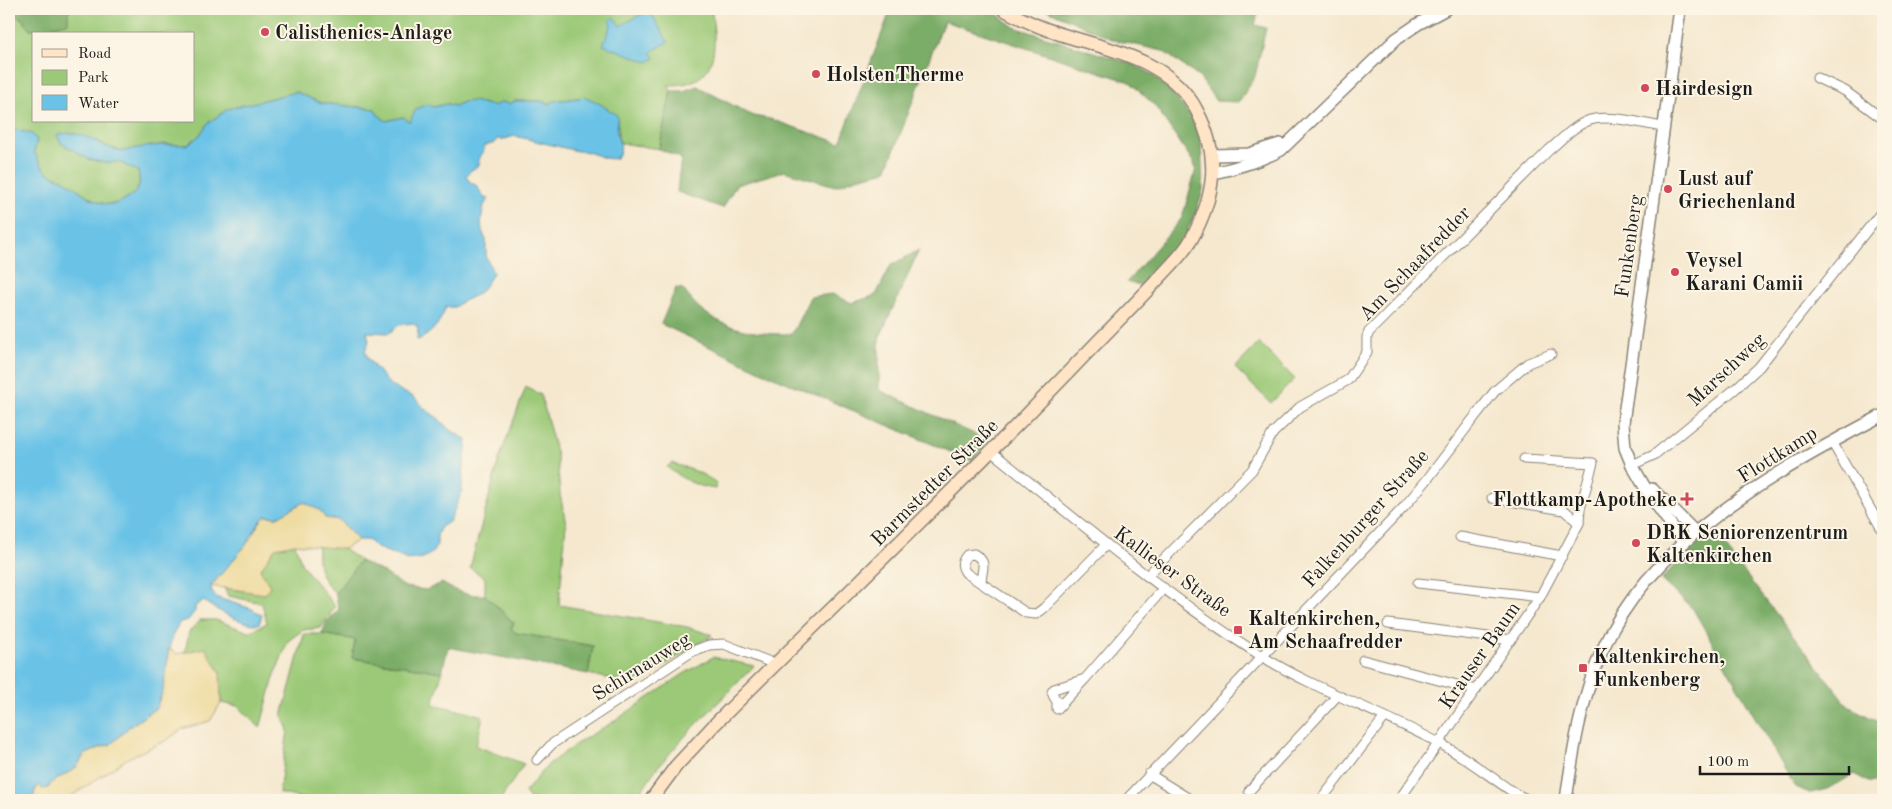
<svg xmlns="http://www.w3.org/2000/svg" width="1892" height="809" font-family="'Old Standard TT',serif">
<rect width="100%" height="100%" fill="#fcf5e5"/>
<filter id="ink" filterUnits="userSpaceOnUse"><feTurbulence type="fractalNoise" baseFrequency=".02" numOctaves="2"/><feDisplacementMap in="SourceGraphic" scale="10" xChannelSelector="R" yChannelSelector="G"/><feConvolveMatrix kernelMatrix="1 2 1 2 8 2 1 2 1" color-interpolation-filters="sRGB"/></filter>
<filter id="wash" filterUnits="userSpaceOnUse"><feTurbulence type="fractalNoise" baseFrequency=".0096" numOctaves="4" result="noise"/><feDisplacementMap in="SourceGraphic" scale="20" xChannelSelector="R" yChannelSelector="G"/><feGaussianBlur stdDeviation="1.12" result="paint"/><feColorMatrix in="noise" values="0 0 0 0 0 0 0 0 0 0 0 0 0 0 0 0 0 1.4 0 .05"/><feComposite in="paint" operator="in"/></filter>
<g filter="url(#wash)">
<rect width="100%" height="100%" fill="#f5e8cf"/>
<g fill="#9bc977" stroke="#5c724a" fill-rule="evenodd">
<path d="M9,9C16,15 24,20 30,29H39L59,26L68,11L73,9H89L96,11L108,9H711C713,16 713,24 714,32C716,66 705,86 668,85L671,91L659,149L621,143L618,138V125L586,97L554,101L549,104L541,101H515L509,104L502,102L494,106L463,102L455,106L447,104L433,107L410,123L403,117L386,121L377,114L375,109L321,103L296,92L228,109L208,123L199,136L187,145L164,144L124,151L110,148L98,141L57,135L61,143L88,159L105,163L119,162L138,171C140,181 141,188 132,195C105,217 87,194 64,180C58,177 48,174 44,169C40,164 37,157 34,152L37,140L32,134L9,128ZM34,34H194V121H34Z"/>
<path d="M1259,343L1295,379L1271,403L1235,368Z"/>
<path d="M526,387L541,395L557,456L560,494L566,524L559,605L687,627L712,635L635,684L588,674L593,646L516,633L511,629L514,623L485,595V578L470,568L499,459Z"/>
<path d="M672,463L698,472L717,483L715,489C695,486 682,479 667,467Z"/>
<path d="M295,544L302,565L335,606L321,628L303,630L288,641L275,674L260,728L238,706L221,703L220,672L205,648L185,652L189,632L200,620H216L249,632L267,623L262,603L228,596L224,588L265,594L270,586L260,570L275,548Z"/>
<path d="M318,545L344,549L360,561L335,593C319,576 317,568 318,545Z"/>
<path d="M304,634H322L356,640L352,658L442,672L433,704L483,716L476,746L524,764L500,800H308L279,793L288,730L282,716Z"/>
<path d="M713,657L754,666L687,734L656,769L635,800H531L525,792L549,764L576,744L613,722L682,675Z"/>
</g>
<g fill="#7cad68" stroke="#4c6442">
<path d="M10,9H73L68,11V23L39,29H30L22,18L14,15Z"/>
<path d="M891,9H990L1014,27L1132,64L1152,74L1172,93L1192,118L1201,142L1203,190L1195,215L1184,238L1142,286L1127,282L1182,218L1196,169L1194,163L1155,106L1130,82L944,21L886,171L857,178L835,186L784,171L736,185L723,208L677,192L681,158L659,149L671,91H683L697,86L753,116L770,119L840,143Z"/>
<path d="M1045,9H1259L1255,25L1266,28L1255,76L1239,102L1216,101L1200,78L1163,51L1114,40Z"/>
<path d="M919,250L879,339V390L989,441L972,461L769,375L661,324L676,288L683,289C708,327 749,335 792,334L810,297L832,294L852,303L876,295L891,265Z"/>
<path d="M1715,529L1733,558L1848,706L1883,724V784L1869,782L1854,774L1827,789L1810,793L1795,787L1693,609L1661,580L1680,559Z"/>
<path d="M360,561L381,571L405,587L426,590L442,583C456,592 468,596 485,595L514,623L511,629L516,633L593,646L588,674L448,647L442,672L352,658L355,640L322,634L327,621L339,609L335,593Z"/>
</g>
<g fill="#eeda9e" stroke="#857b5d">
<path d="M304,502L339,520L358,540L344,549L295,544L275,548L260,570L270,586L265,594L211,586L246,545L260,522L265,516L277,517Z"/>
<path d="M169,648L177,654L205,648L220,672L221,703L210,721L182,729L167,740L128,758L66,800H27L34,793L38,786L40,785L48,788L52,782L76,768L84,755L104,746L110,745L129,727L156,708L163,691Z"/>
</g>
<g fill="#6ac3e7" stroke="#437082">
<path d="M649,10L668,42L651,52L655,58L648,62L603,45L611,25L609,20L614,17L620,26Z"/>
<path d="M296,92L321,103L375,109L377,114L386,121L403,117L410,122L416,109L427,104L433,107L447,104L455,106L463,102L473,101L494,106L502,102L509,104L515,101H541L549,104L554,101L586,97L597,102L617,115C618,121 617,126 617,131C617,144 625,143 617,158C603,162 591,149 577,151L515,136L501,140L498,138L495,143L484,146L483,153L479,157V165L470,171L466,176L469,181L477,186L484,198L489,199L484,205L481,221L482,231L486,240V256L493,273C489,280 484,289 477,294C470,299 462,300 455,307H446C441,321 432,335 417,340L418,327L412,323L399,325L389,333L367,332L369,341L365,351L368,359L390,385L415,398L425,409L439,419L449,429L467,440L461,494L449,522L441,527L437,535V545L432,553L423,558L408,560L375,547L368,540H358L339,520L325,518L321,511L304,502L277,517L265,516L260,522L246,545L211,586L212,593L218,598L252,609L262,615L259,624C242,625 217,610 203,601L195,606V611L188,620L180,622L174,632L169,648L163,691L156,708L129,727L110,745L104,746L84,755L76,768L52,782L48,788L42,789L40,785C35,787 34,791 34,796L27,800H9V128L32,134L37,140L34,152C37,157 40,164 44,169C48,174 58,177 64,180C87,194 105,217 132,195C141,188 140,181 138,171L119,162L105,163L88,159L61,143L57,135C84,127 98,148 123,151C128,151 132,148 137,148C154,145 170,144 187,145L199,136L208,123L228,109Z"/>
</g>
</g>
<g filter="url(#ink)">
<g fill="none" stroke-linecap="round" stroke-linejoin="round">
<g stroke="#888276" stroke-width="11">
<g id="minor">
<path d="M1817,78L1845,91L1883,119"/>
<path d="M1832,442L1883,531"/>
<path d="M992,452C1079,522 1165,595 1260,655C1316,690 1379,711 1437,742C1465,756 1490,777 1516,794L1529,800"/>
<path d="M1632,465L1654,455L1735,389L1759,367L1883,210"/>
<path d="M1492,498L1564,510L1579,523"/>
<path d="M1460,537L1562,556"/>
<path d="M1147,576L1252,470L1273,433L1300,407L1348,380L1367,352V337L1369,332L1549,150C1561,140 1575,125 1590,120C1609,114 1643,124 1663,127"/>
<path d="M981,583C981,569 989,563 974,554L967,555C961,562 961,566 966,573L1026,613L1036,614L1044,608L1106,545"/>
<path d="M1418,583L1540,597"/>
<path d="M1388,624L1511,640"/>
<path d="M1363,660L1476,690"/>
<path d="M1085,679L1057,709V701L1054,697L1052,692L1054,689L1085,679L1164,588"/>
<path d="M537,760L552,744L693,651L709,645L724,644L775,664"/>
<path d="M1149,774L1191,800"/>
<path d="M1249,791L1337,696"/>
<path d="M1126,800L1404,507L1426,481L1470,423L1495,391L1528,363L1551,354"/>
<path d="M1321,800L1385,717"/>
<path d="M1399,800L1540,597L1579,523L1580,509L1593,463L1524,459"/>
</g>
</g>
<g stroke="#888276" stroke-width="14">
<g id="tertiary">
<path d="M1680,9L1623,423L1625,448L1632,465L1647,491L1683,542"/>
<path d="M1213,155L1249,154L1280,144"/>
<path d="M1213,173C1237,168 1259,161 1281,150L1396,39L1418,24L1446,9"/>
<path d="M1652,489L1695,532"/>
<path d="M1566,800C1573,750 1581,700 1601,653C1649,540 1780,469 1883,415"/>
</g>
</g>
<g stroke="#888276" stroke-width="15">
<path id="secondary" d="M651,800L676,766L715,724C837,602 962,484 1081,359C1108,331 1135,304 1161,276C1171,265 1184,253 1191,240C1215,197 1221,156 1197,111C1171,60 1110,50 1060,34C1041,28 1021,19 1003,9"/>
</g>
<use href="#minor" stroke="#fff" stroke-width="9"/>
<use href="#tertiary" stroke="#fff" stroke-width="11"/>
<use href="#secondary" stroke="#ffe4c6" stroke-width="12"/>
</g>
</g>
<g fill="#d1495b" stroke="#fcf5e5" stroke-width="2">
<circle cx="265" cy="32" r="5"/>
<circle cx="816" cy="74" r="5"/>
<circle cx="1645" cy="88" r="5"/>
<circle cx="1668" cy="189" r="5"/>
<circle cx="1675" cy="272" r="5"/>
<path d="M1684.5 491.5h5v5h5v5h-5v5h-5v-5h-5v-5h5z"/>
<circle cx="1636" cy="543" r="5"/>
<rect x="1233" y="625" width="10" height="10" rx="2.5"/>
<rect x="1578" y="663" width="10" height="10" rx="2.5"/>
</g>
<g text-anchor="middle" stroke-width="4" stroke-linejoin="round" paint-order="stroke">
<g font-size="20" font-weight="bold" fill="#1c1c1c" stroke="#fcf5e5" text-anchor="start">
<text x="275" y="39">Calisthenics-Anlage</text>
<text x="826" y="81">HolstenTherme</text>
<text x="1655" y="95">Hairdesign</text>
<text x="1678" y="185">Lust auf<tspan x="1678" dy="23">Griechenland</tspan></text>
<text x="1685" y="267">Veysel<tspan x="1685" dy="23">Karani Camii</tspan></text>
<text x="1677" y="506" text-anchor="end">Flottkamp-Apotheke</text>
<text x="1646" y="539">DRK Seniorenzentrum<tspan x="1646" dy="23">Kaltenkirchen</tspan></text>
<text x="1248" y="625">Kaltenkirchen,<tspan x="1248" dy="23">Am Schaafredder</tspan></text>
<text x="1593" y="663">Kaltenkirchen,<tspan x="1593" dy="23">Funkenberg</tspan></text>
</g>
<g font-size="20" fill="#1c1c1c" stroke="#fcf5e5">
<text transform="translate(1628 246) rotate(-82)" y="7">Funkenberg</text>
<text transform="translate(1414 263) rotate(-46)" y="7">Am Schaafredder</text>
<text transform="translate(1726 369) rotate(-43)" y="7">Marschweg</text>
<text transform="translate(1777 454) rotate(-32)" y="7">Flottkamp</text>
<text transform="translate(934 482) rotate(-45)" y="7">Barmstedter Straße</text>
<text transform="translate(1365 518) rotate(-48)" y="7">Falkenburger Straße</text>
<text transform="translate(1173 571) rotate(36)" y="7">Kallieser Straße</text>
<text transform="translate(1479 655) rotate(-55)" y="7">Krauser Baum</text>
<text transform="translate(641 666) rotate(-32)" y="7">Schirnauweg</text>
</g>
</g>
<rect width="1892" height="809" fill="none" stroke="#fcf5e5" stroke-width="30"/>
<rect x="32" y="32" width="162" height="90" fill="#fcf5e5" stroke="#a29e95"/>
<rect x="42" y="49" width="25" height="8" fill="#ffe4c6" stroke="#a29e95"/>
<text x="78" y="58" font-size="15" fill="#1c1c1c">Road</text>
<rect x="42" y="70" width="25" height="15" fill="#9bc977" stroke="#a29e95"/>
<text x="78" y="82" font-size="15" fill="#1c1c1c">Park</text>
<rect x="42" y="95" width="25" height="15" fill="#6ac3e7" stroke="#a29e95"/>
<text x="78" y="108" font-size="15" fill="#1c1c1c">Water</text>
<path d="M1700 766v8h149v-8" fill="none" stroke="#1c1c1c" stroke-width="2.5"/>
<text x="1707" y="766" font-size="15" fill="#1c1c1c" stroke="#fcf5e5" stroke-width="4" paint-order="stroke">100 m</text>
</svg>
